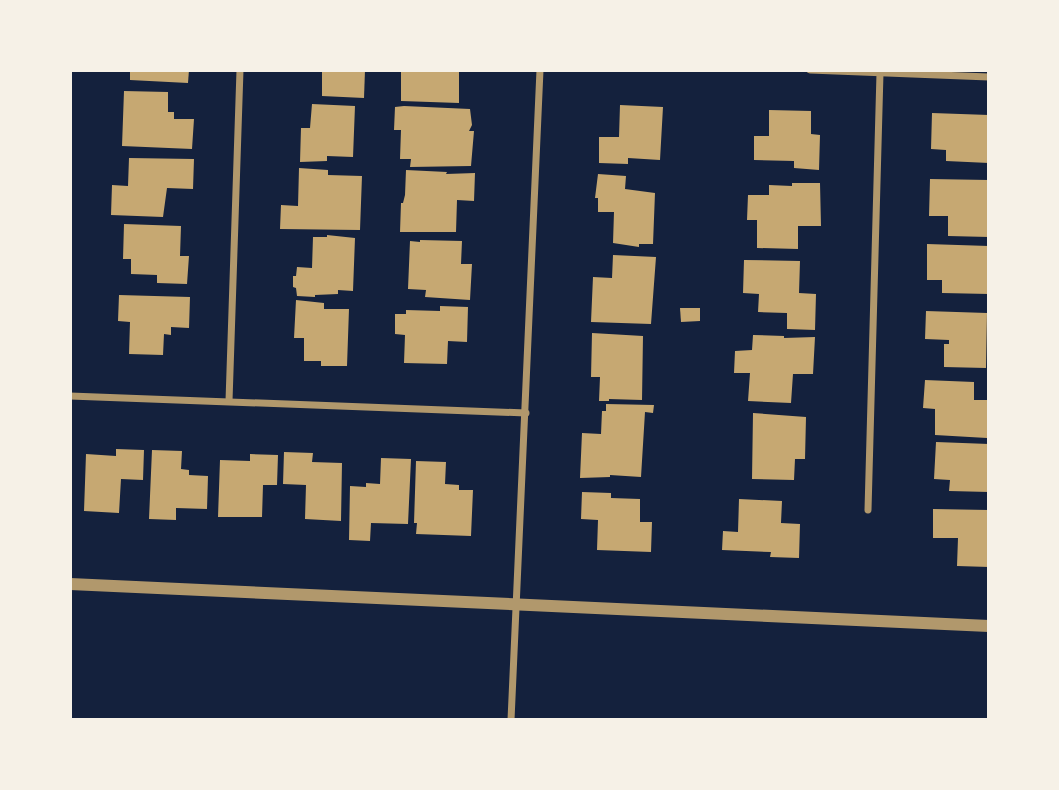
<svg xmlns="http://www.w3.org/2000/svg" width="1059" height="790" font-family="Quicksand,sans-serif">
<rect width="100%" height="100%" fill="#14213d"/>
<g fill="#c6a872">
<path d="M130,70H189L188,83L130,80Z"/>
<path d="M322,70H365L364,98L322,96Z"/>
<path d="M401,70H459V103L401,101Z"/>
<path d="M124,91L168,92V112H174V119H194L192,149L122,146Z"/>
<path d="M312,104L355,106L353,157L327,156V161L300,162L301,128H310Z"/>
<path d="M620,105L663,107L660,160L628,158V164L599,163V137H619Z"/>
<path d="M404,106L470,109L472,125L469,131H474L471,166L410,167L411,159H400L401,130H394L395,107Z"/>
<path d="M769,110L811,111V134L820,135L819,170L794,168V161L754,160V136H769Z"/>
<path d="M932,113L989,115V163L946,161V150L931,149Z"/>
<path d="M129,158L194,159L193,189L167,188L163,217L111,215L112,185L128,186Z"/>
<path d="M299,168L328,170V175L362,176L360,230L280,229L281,205L298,206Z"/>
<path d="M406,170L447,172L446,174L475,173L474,201L457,200L456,232H400L401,203H403L405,195Z"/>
<path d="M598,174L626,176L625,189L655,193L653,244H639V247L613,243L614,212H598V198H595Z"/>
<path d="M930,179L989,180V237L948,236V216H929Z"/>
<path d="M792,183H820L821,226H798V249L757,248V220H747L748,195H769V185L792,186Z"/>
<path d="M124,224L181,226L180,256H189L187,284L157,283V275L131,274V259H123Z"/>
<path d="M327,235L355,238L353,291L338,290V294L315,295V297L297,296L296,288L293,287V276H296L297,267L312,268L313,237H327Z"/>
<path d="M420,240L462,241L461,264H472L470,300L425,297L426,290L408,289L410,241L420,242Z"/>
<path d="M927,244L989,246V294L942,293V280H927Z"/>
<path d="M613,255L656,257L651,324L591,322L593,277L612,278Z"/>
<path d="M744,260L800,261L799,293L816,294L815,330L787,329V313L758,312L759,294L743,293Z"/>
<path d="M119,295L190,297L189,328L171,327V335L164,334L163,355L129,354L130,322L118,321Z"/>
<path d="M296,300L324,303V309H349L347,366H321V361H304V338H294Z"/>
<path d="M440,306L468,307L467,342L448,341L447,364L404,363L405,335L395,334V314H406V310L440,311Z"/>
<path d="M680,308H700V321L681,322Z"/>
<path d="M926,311L987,313L986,368L944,367V344H949V340L925,339Z"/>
<path d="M592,333L643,336L642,400L609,399V401H599L600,377H591Z"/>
<path d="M753,335L784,336V338L815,337L813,374H793L791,403L748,401L750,373H734L735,351L752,350Z"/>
<path d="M925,380L974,382V400H989L987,438L935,435V409L923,408Z"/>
<path d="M606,404L654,405L653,413L645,412L641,477L610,475V477L580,478L582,433L601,434L602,411H606Z"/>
<path d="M753,413L806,417L805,459H795L794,480L752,479Z"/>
<path d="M936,442L989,444V492L949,491L950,480L934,479Z"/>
<path d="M116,449L144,450L143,480L121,479L119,513L84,511L86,454L116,456Z"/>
<path d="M152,450L182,451L181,469L189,470V475L208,476L207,509L176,508V520L149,519Z"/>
<path d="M284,452L313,453L312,462L342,463L341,521L305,519L306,485L283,484Z"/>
<path d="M250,454L278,455L277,485H263L262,517H218L220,460L250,461Z"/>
<path d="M381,458L411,459L408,524L371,523L370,541L349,540L350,486L366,487V483L380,484Z"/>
<path d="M416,461L446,462L445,484L459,485V490H473L471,536L416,534L417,523H414Z"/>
<path d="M582,492L611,493V498L640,499V522H652L651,552L597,550L598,520L581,519Z"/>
<path d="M739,499L782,501L781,523L800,524L799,558L770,557L771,552L722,550L723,531L738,532Z"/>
<path d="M933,509L989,510V567L957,566L958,538H933Z"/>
</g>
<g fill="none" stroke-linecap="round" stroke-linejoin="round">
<g stroke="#b1986c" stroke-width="7">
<path d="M810,70L989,77"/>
<path d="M70,396L526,413"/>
<path d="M229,401L240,70"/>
<path d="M868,510L880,73"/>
<path d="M511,720L540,70"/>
</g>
<path stroke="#b1986c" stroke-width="12" d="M70,584L989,626"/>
</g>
<rect width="1059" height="790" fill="none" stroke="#f6f1e7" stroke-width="144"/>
</svg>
